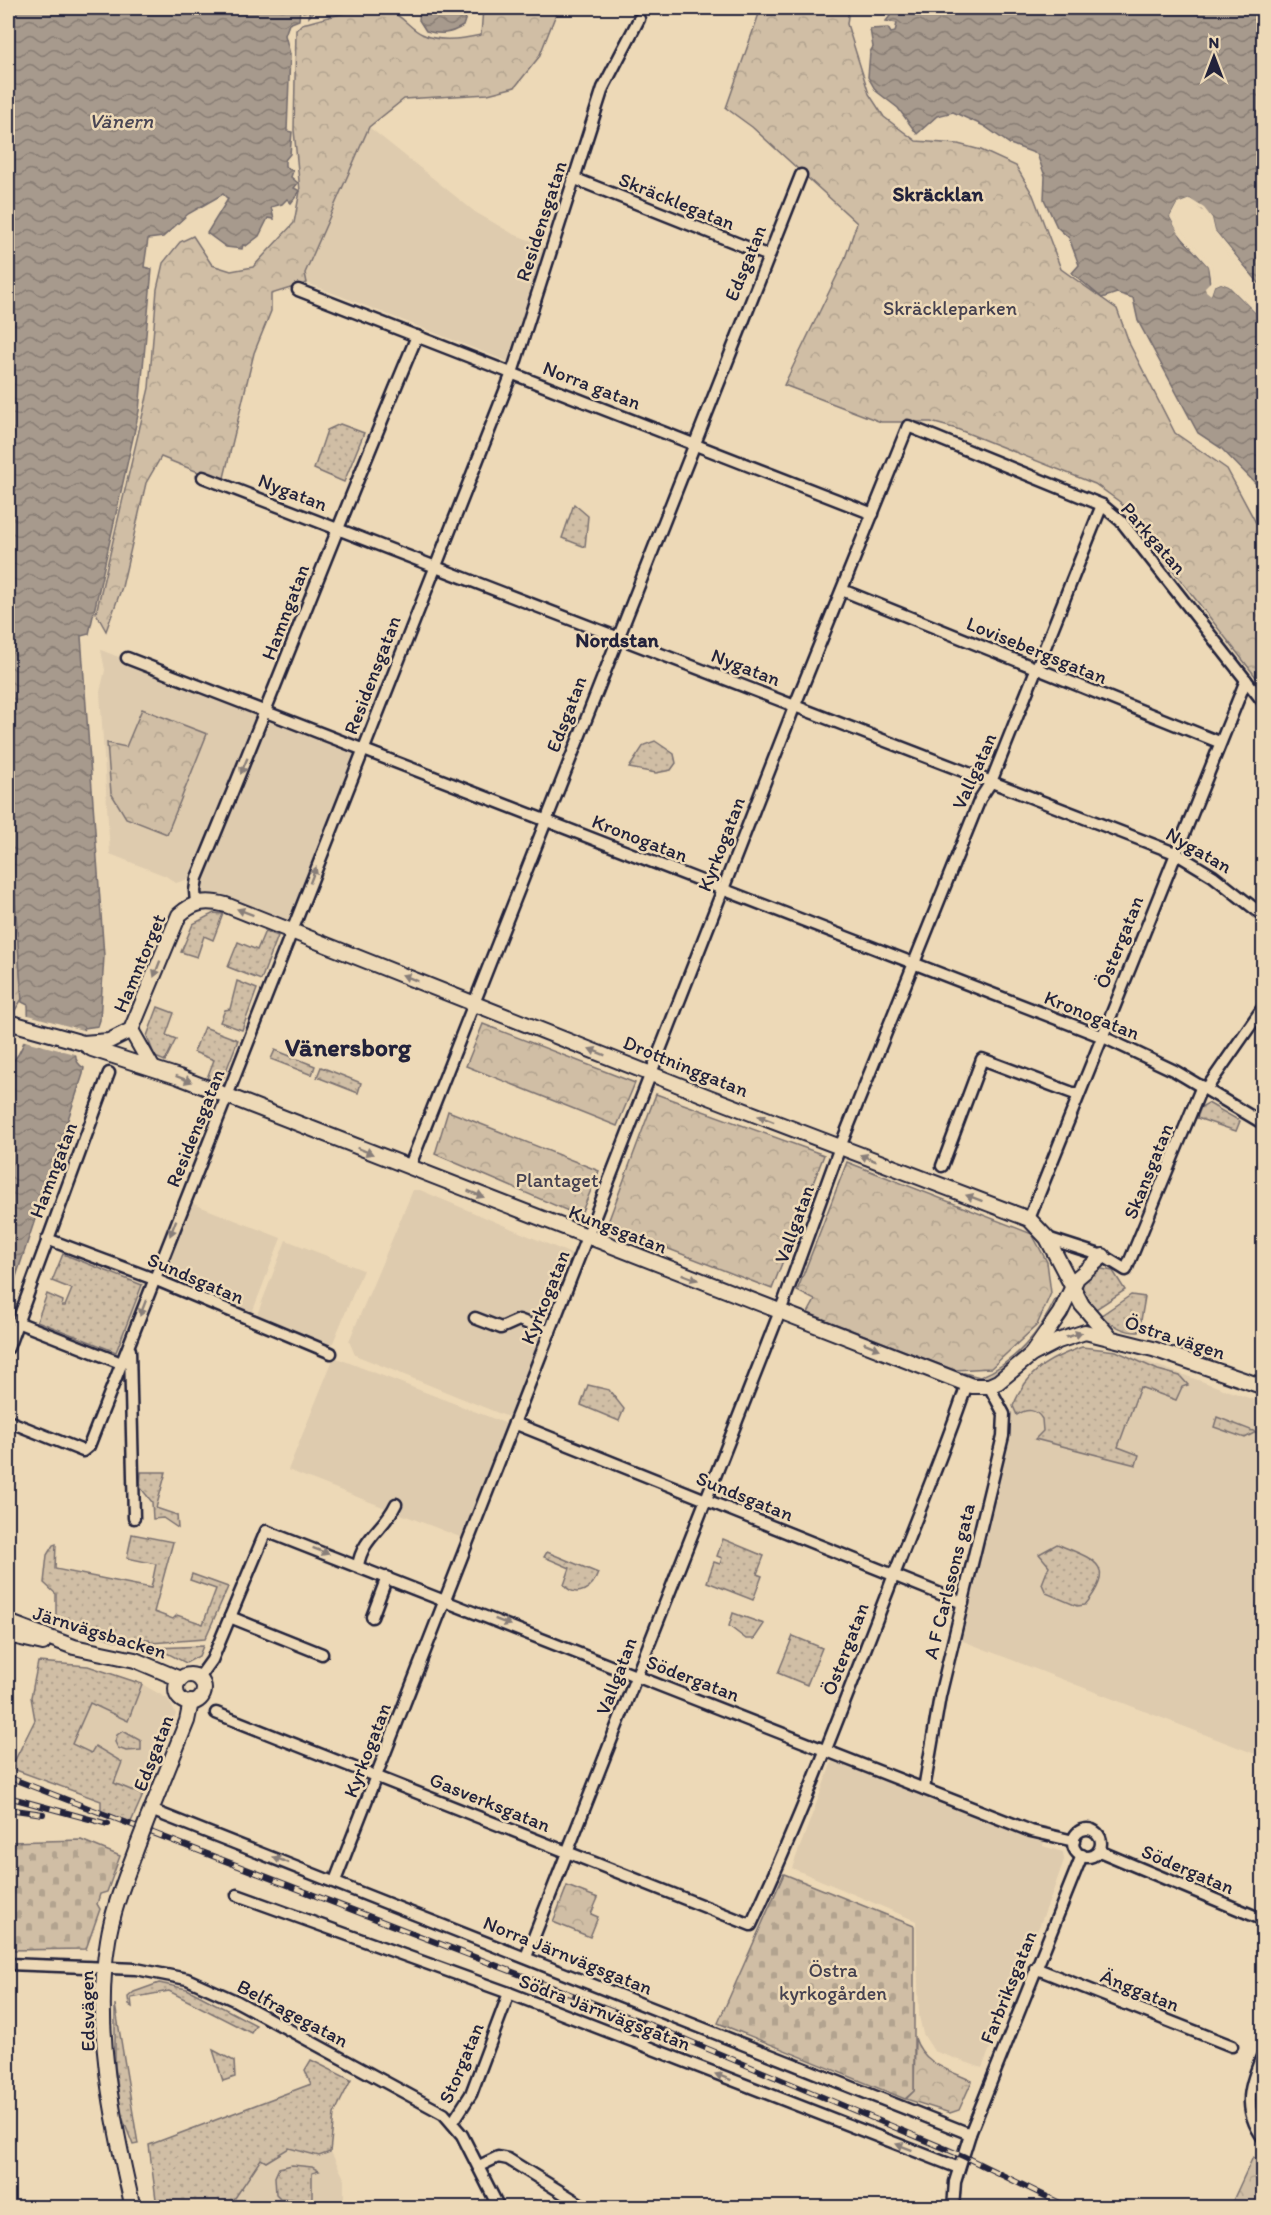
<svg xmlns="http://www.w3.org/2000/svg" width="1271" height="2215" font-family="Itim,sans-serif">
<defs>
<pattern id="grass-dots" width="8" height="8" patternUnits="userSpaceOnUse" patternTransform="scale(1.5)"><rect width="8" height="8" fill="#d0bea5"/><path d="M2 2h.1M6 6h.1" fill="none" stroke="#b2a38f" stroke-width="1.8" stroke-linecap="round"/></pattern>
<pattern id="forest-crowns" width="20" height="18" patternUnits="userSpaceOnUse" patternTransform="scale(1.5)"><rect width="20" height="18" fill="#d0bea5"/><path d="M2 6a3 3 0 1 1 6 0M12 15a3 3 0 1 1 6 0" fill="none" stroke="#b2a38f"/></pattern>
<pattern id="cemetery-stones" width="16" height="16" patternUnits="userSpaceOnUse" patternTransform="scale(1.5)"><rect width="16" height="16" fill="#d0bea5"/><path d="M2 7V4a2 2 0 0 1 4 0v3zM10 15v-3a2 2 0 0 1 4 0v3z" fill="#b2a38f"/></pattern>
<pattern id="water-waves" width="16" height="10" patternUnits="userSpaceOnUse" patternTransform="scale(1.5)"><rect width="16" height="10" fill="#a79a8d"/><path d="M0 5q4-4 8 0t8 0" fill="none" stroke="#887d74"/></pattern>
</defs>
<rect width="100%" height="100%" fill="#edd9b7"/>
<filter id="ink" filterUnits="userSpaceOnUse"><feTurbulence type="fractalNoise" baseFrequency=".0167" numOctaves="2"/><feDisplacementMap in="SourceGraphic" scale="12" xChannelSelector="R" yChannelSelector="G"/><feConvolveMatrix kernelMatrix="1 2 1 2 8 2 1 2 1" color-interpolation-filters="sRGB"/></filter>
<g filter="url(#ink)">
<g fill="#decbae">
<path d="M369,127L475,212L513,234L545,246L509,362L307,283L305,274Z"/>
<path d="M101,650L259,713L192,878L176,883L166,876L110,854L100,692L105,670Z"/>
<path d="M264,714L360,751L291,927L198,900L196,881Z"/>
<path d="M413,1190H420L576,1256L513,1419L355,1355L349,1341Z"/>
<path d="M186,1201L281,1238L250,1318L156,1278Z"/>
<path d="M286,1240L363,1270L330,1350L255,1320Z"/>
<path d="M1082,1347L1116,1351L1263,1403V1757L958,1639L975,1563L1009,1440L1013,1406L1022,1384L1052,1358Z"/>
<path d="M334,1357L510,1425L465,1539L288,1470Z"/>
<path d="M142,1684L168,1699L176,1714L143,1795L114,1783L122,1763L94,1747L91,1753L71,1744L90,1703L128,1721Z"/>
<path d="M833,1759L1045,1837L1043,1846L1063,1852L1064,1860L1051,1897L982,2068L934,2051L923,2034L919,2016L916,1921L792,1868Z"/>
<path d="M311,2060L351,2080L334,2103L328,2146L344,2178V2207H156L149,2145L311,2084L305,2070Z"/>
</g>
<g fill="url(#grass-dots)" stroke="#797070" stroke-width="1.5">
<path d="M340,424L364,433L344,482L314,469L327,430Z"/>
<path d="M574,504L588,516L585,547L562,538Z"/>
<path d="M655,741L674,754L676,763L671,770L656,773L629,768L644,745Z"/>
<path d="M214,913L223,914L213,940L204,936L197,957L181,952L193,924Z"/>
<path d="M265,931L278,936L261,980L228,967L238,942L257,950Z"/>
<path d="M237,981L257,989L242,1030L220,1022L225,1010L230,1009Z"/>
<path d="M158,1007L174,1013L166,1035L176,1039L165,1061L155,1057L147,1036Z"/>
<path d="M204,1027L238,1040L221,1084L207,1078L214,1060L194,1052Z"/>
<path d="M275,1050L315,1066L312,1075L271,1059Z"/>
<path d="M321,1067L361,1083L358,1093L317,1077Z"/>
<path d="M1208,1103L1240,1121L1236,1131L1197,1118L1201,1107Z"/>
<path d="M63,1254L142,1285L116,1352L37,1321L47,1294L63,1301L62,1306H65L72,1289L52,1281Z"/>
<path d="M1096,1268L1113,1271L1125,1290L1093,1311L1080,1291V1284Z"/>
<path d="M1131,1295L1145,1297L1139,1332C1124,1333 1112,1324 1100,1316Z"/>
<path d="M1055,1300L1061,1302C1046,1327 1016,1373 986,1380C978,1382 971,1379 963,1377L964,1373L980,1377C1014,1364 1040,1332 1055,1300Z"/>
<path d="M1082,1347L1116,1351L1158,1370L1180,1376L1188,1385L1182,1387L1176,1400L1140,1387L1118,1447L1139,1455L1136,1465L1035,1439L1043,1431L1042,1419C1036,1409 1027,1408 1017,1415L1013,1406C1028,1370 1046,1360 1082,1347Z"/>
<path d="M588,1385L609,1390L624,1409L619,1421L581,1405Z"/>
<path d="M1217,1417L1256,1432L1245,1438L1214,1427Z"/>
<path d="M141,1472H166L156,1508L177,1515L178,1528L163,1518L153,1519L152,1502L140,1487Z"/>
<path d="M132,1534L173,1542L154,1612L173,1619L177,1615L203,1624L216,1589L190,1580L192,1574L228,1587L205,1639L151,1643L149,1639H135V1643L117,1641L56,1622V1594L44,1583L47,1555L53,1545L56,1544L55,1569L151,1588L156,1564L127,1558Z"/>
<path d="M723,1539L764,1556L757,1574L762,1576L753,1600L707,1582L714,1562L720,1564L722,1558L717,1556Z"/>
<path d="M1057,1544C1092,1559 1119,1564 1085,1605L1077,1606L1046,1593L1042,1584L1049,1566L1039,1554Z"/>
<path d="M547,1552L598,1573C593,1588 577,1600 564,1585L570,1568L544,1557Z"/>
<path d="M733,1613L764,1624L754,1639H746L729,1626Z"/>
<path d="M793,1636L822,1648L807,1685L778,1673Z"/>
<path d="M203,1646L199,1656L186,1663L157,1648Z"/>
<path d="M38,1662L88,1666L142,1684L128,1721L90,1703L72,1744L91,1753L95,1746L122,1762L114,1783L143,1795L131,1822L101,1811V1801L13,1769L14,1762L35,1720L31,1697Z"/>
<path d="M123,1731L141,1741V1750L126,1751L118,1748L115,1742L117,1735Z"/>
<path d="M159,1983L187,1989L256,2025L251,2033L169,1991L131,1998L132,2007L129,2005L128,1997L134,1992Z"/>
<path d="M115,2004L138,2144L133,2145L121,2114L115,2065Z"/>
<path d="M213,2050L234,2061L235,2077L223,2081Z"/>
<path d="M311,2060L351,2080L334,2114L330,2152L319,2156L289,2148L266,2162L261,2159L229,2207H157L149,2145L311,2084L305,2070Z"/>
<path d="M292,2165L312,2167L319,2171L312,2173V2207H307L306,2201L280,2198L276,2194L275,2177L279,2168Z"/>
</g>
<g fill="url(#forest-crowns)" stroke="#797070" stroke-width="1.5">
<path d="M483,8L558,9L539,57L515,87L488,94L404,99L369,127L305,273L307,283L271,294V311L254,353L223,482L161,457L146,483L122,587L106,631L96,613L149,388L157,289L163,263L180,242L193,236L212,265L231,271L253,267L294,223L300,191L294,130L296,30L302,24C324,19 367,4 388,11C403,15 409,28 422,34C439,43 463,39 481,35Z"/>
<path d="M761,8H849L847,24L869,94L884,117L916,141L958,144L981,150L1016,166L1033,195L1061,269L1117,309L1130,345L1175,433L1227,469L1263,536V686L1120,502L1095,484L957,429L931,422H881L784,385L844,261L857,223L752,127L726,108Z"/>
<path d="M142,709L207,734L167,834L126,818L111,793L107,743L126,747Z"/>
<path d="M8,797L22,999L12,1015L8,1014Z"/>
<path d="M483,1024L635,1083L617,1126L466,1066Z"/>
<path d="M656,1094L824,1155L772,1289L607,1225Z"/>
<path d="M448,1111L599,1171L580,1216L435,1154Z"/>
<path d="M847,1162L1032,1234L1047,1262L1051,1293L1037,1325L991,1368L954,1370L808,1313L815,1300L797,1291Z"/>
<path d="M567,1886L598,1898L591,1914L598,1917L590,1937L553,1922Z"/>
<path d="M915,2038C923,2064 949,2070 972,2081L959,2110L950,2113L906,2099L914,2091Z"/>
<path d="M1253,2157L1263,2163V2207H1230Z"/>
</g>
<g fill="url(#cemetery-stones)" stroke="#797070" stroke-width="1.5">
<path d="M81,1840L120,1856L107,1892L100,1894L97,1904L100,1909L86,1949L8,1950V1842Z"/>
<path d="M784,1874L914,1926V2091L905,2099L718,2023Z"/>
</g>
<g fill="url(#water-waves)" stroke="#726a6c" stroke-width="1.5">
<path d="M8,8H313L315,10L309,17V11L303,12L300,9L299,20L289,24L285,35L290,54L287,131L292,132L290,154L285,160V166L293,171L291,177L298,183L294,188L300,191L291,203L287,199L282,204L271,207L274,219L268,218L259,236L246,246L243,245L242,249L226,247L207,233L228,199L223,194L188,214L163,237L148,239L144,267L152,269L139,411L89,634L81,636L104,956L100,1020L98,1026L84,1028C79,1043 68,1059 84,1068L83,1074L8,1301V1065C26,1053 29,1025 28,1005L22,1002L8,797Z"/>
<path d="M420,8H469L463,26C450,34 441,35 426,31L419,20Z"/>
<path d="M892,8H1263V288L1215,231L1212,218L1190,199L1177,204L1170,217L1182,238L1208,266L1211,295L1214,286L1221,283L1229,286L1263,320V509L1259,487L1221,448L1198,433L1138,321L1133,298L1117,293L1102,298L1072,273L1079,265L1069,238L1057,227L1044,199L1045,176L1037,154L1010,144L984,126L953,112L937,116L917,134L898,108L876,91L868,77L870,52L873,47L870,29L888,28L891,33L895,32L897,23L886,21L890,16L887,12Z"/>
</g>
<g fill="#edd9b7">
<path d="M1190,199L1204,208L1212,218L1215,231L1264,291L1229,255L1213,233L1209,220L1202,210L1190,202L1180,207L1174,217L1180,230L1211,264L1213,283L1221,280L1230,283L1249,299L1264,315L1263,320L1229,286L1221,283L1214,286L1211,295L1206,291L1205,287L1211,281L1208,266L1178,232L1170,217L1177,204Z"/>
<path d="M25,1014L86,1031L78,1055L21,1040Z"/>
</g>
<g fill="none" stroke-linecap="round" stroke-linejoin="round">
<g stroke="#22223b" stroke-width="15">
<g id="street">
<path d="M573,178L769,256"/>
<path d="M298,290L873,514"/>
<path d="M203,477L1175,853L1213,876L1264,916"/>
<path d="M842,590L1219,742"/>
<path d="M127,658L1101,1036L1175,1071L1264,1124"/>
<path d="M196,903L195,891L197,878C272,698 341,516 417,336"/>
<path d="M1207,1088L1264,1006"/>
<path d="M942,1166L982,1059L1078,1095"/>
<path d="M409,1168L801,175"/>
<path d="M1029,1219L1246,680"/>
<path d="M1047,1238L1103,1256L1126,1270L1202,1086"/>
<path d="M47,1239L154,1279L331,1353"/>
<path d="M475,1318L501,1328L519,1320L550,1332"/>
<path d="M17,1322L121,1363"/>
<path d="M8,1348L109,1073"/>
<path d="M130,1350L134,1518"/>
<path d="M8,1421L83,1451L89,1446L512,373L603,88L639,19"/>
<path d="M514,1423L963,1603"/>
<path d="M358,1566C362,1538 385,1528 396,1504"/>
<path d="M230,1617L322,1654"/>
<path d="M372,1617L387,1577"/>
<path d="M199,1678L212,1660L266,1531L1031,1831L1074,1841"/>
<path d="M216,1713L751,1925C802,1815 845,1701 889,1588C915,1520 944,1453 967,1384"/>
<path d="M924,1789L940,1696L1003,1436L1004,1414L989,1386"/>
<path d="M151,1810L970,2134"/>
<circle cx="1087" cy="1843" r="14"/>
<path d="M1099,1851L1264,1920"/>
<path d="M335,1881L795,705L908,426L1102,505L1121,521L1264,703"/>
<path d="M237,1895L509,1993L959,2168"/>
<path d="M526,1957L784,1301L840,1147L980,799L991,782L1102,505"/>
<path d="M8,1964L136,1969L187,1979L236,2001L444,2114L462,2135L499,2208"/>
<path d="M1035,1968L1232,2046"/>
<path d="M1264,2052C1250,2083 1241,2109 1264,2139"/>
<path d="M453,2122L471,2094L509,1993"/>
<path d="M479,2166L498,2157L508,2159L587,2208"/>
<path d="M953,2208L955,2182L970,2134L1082,1855"/>
</g>
</g>
<g stroke="#22223b" stroke-width="18">
<g id="secondary">
<path d="M8,1022L83,1043L92,1049L179,1077L972,1386H989L998,1382L1031,1355L1058,1341L1085,1332L1153,1349L1264,1387"/>
<path d="M131,1030L152,1067"/>
<path d="M83,1043L109,1041L131,1030L179,915C195,901 206,900 226,905L709,1097L1029,1219L1047,1238L1082,1305L1108,1335"/>
<path d="M1031,1355L1060,1313L1077,1278L1103,1256"/>
<path d="M8,1622L74,1647L135,1660L180,1679"/>
<path d="M8,1635L43,1643"/>
<circle cx="190" cy="1689" r="14"/>
<path d="M148,1818L187,1721L191,1702"/>
<path d="M133,2208C113,2122 93,2028 108,1940C113,1907 127,1875 138,1844"/>
</g>
</g>
<use href="#street" stroke="#edd9b7" stroke-width="10"/>
<use href="#secondary" stroke="#edd9b7" stroke-width="14"/>
<g stroke="#22223b" stroke-width="6">
<g id="rail">
<path d="M8,1777L658,2028L963,2156L1070,2208"/>
<path d="M8,1797L108,1824"/>
<path d="M8,1809L43,1814"/>
</g>
</g>
<use href="#rail" stroke="#edd9b7" stroke-width="4" stroke-dasharray="11" stroke-linecap="butt"/>
<g stroke="#22223b" stroke-width="18" stroke-linecap="butt">
<path id="secondary-bridge" d="M138,1844L148,1818"/>
</g>
<use href="#secondary-bridge" stroke="#edd9b7" stroke-width="14"/>
</g>
<defs><path id="oneway-solid" d="M-6-.8H1V-3.2L6.5 0L1 3.2V.8H-6Z" transform="scale(1.5)"/></defs>
<g fill="#887e79">
<use href="#oneway-solid" transform="translate(244 766) rotate(113)"/>
<use href="#oneway-solid" transform="translate(313 875) rotate(-69)"/>
<use href="#oneway-solid" transform="translate(245 912) rotate(-159)"/>
<use href="#oneway-solid" transform="translate(157 969) rotate(111)"/>
<use href="#oneway-solid" transform="translate(410 978) rotate(-158)"/>
<use href="#oneway-solid" transform="translate(597 1052) rotate(-158)"/>
<use href="#oneway-solid" transform="translate(184 1079) rotate(21)"/>
<use href="#oneway-solid" transform="translate(766 1119) rotate(-159)"/>
<use href="#oneway-solid" transform="translate(365 1151) rotate(22)"/>
<use href="#oneway-solid" transform="translate(868 1158) rotate(-158)"/>
<use href="#oneway-solid" transform="translate(476 1194) rotate(22)"/>
<use href="#oneway-solid" transform="translate(974 1198) rotate(-160)"/>
<use href="#oneway-solid" transform="translate(173 1228) rotate(111)"/>
<use href="#oneway-solid" transform="translate(690 1277) rotate(21)"/>
<use href="#oneway-solid" transform="translate(143 1308) rotate(111)"/>
<use href="#oneway-solid" transform="translate(1074 1335) rotate(-17)"/>
<use href="#oneway-solid" transform="translate(872 1346) rotate(22)"/>
<use href="#oneway-solid" transform="translate(321 1551) rotate(21)"/>
<use href="#oneway-solid" transform="translate(503 1622) rotate(21)"/>
<use href="#oneway-solid" transform="translate(281 1860) rotate(-159)"/>
<use href="#oneway-solid" transform="translate(723 2077) rotate(-159)"/>
<use href="#oneway-solid" transform="translate(904 2147) rotate(-159)"/>
</g>
</g>
<g text-anchor="middle" stroke-width="5" stroke-linejoin="round" paint-order="stroke">
<g font-size="20" fill="#22223b" stroke="#edd9b7">
<text transform="translate(677 201) rotate(22)" y="7">Skräcklegatan</text>
<text transform="translate(541 221) rotate(-72)" y="7">Residensgatan</text>
<text transform="translate(745 263) rotate(-68)" y="7">Edsgatan</text>
<text transform="translate(592 385) rotate(21)" y="7">Norra gatan</text>
<text transform="translate(293 492) rotate(21)" y="7">Nygatan</text>
<text transform="translate(1154 538) rotate(49)" y="7">Parkgatan</text>
<text transform="translate(285 612) rotate(-69)" y="7">Hamngatan</text>
<text transform="translate(1037 650) rotate(22)" y="7">Lovisebergsgatan</text>
<text transform="translate(746 667) rotate(21)" y="7">Nygatan</text>
<text transform="translate(372 675) rotate(-69)" y="7">Residensgatan</text>
<text transform="translate(566 714) rotate(-69)" y="7">Edsgatan</text>
<text transform="translate(974 771) rotate(-66)" y="7">Vallgatan</text>
<text transform="translate(640 838) rotate(21)" y="7">Kronogatan</text>
<text transform="translate(721 844) rotate(-69)" y="7">Kyrkogatan</text>
<text transform="translate(1199 850) rotate(30)" y="7">Nygatan</text>
<text transform="translate(1119 942) rotate(-68)" y="7">Östergatan</text>
<text transform="translate(139 963) rotate(-67)" y="7">Hamntorget</text>
<text transform="translate(1092 1015) rotate(22)" y="7">Kronogatan</text>
<text transform="translate(686 1066) rotate(22)" y="7">Drottninggatan</text>
<text transform="translate(195 1128) rotate(-68)" y="7">Residensgatan</text>
<text transform="translate(53 1170) rotate(-69)" y="7">Hamngatan</text>
<text transform="translate(1148 1171) rotate(-68)" y="7">Skansgatan</text>
<text transform="translate(794 1224) rotate(-70)" y="7">Vallgatan</text>
<text transform="translate(618 1229) rotate(21)" y="7">Kungsgatan</text>
<text transform="translate(196 1278) rotate(23)" y="7">Sundsgatan</text>
<text transform="translate(545 1297) rotate(-68)" y="7">Kyrkogatan</text>
<text transform="translate(1175 1337) rotate(18)" y="7">Östra vägen</text>
<text transform="translate(745 1496) rotate(22)" y="7">Sundsgatan</text>
<text transform="translate(949 1581) rotate(-76)" y="7">A F Carlssons gata</text>
<text transform="translate(100 1632) rotate(17)" y="7">Järnvägsbacken</text>
<text transform="translate(845 1649) rotate(-69)" y="7">Östergatan</text>
<text transform="translate(616 1676) rotate(-69)" y="7">Vallgatan</text>
<text transform="translate(693 1678) rotate(21)" y="7">Södergatan</text>
<text transform="translate(367 1750) rotate(-69)" y="7">Kyrkogatan</text>
<text transform="translate(153 1753) rotate(-69)" y="7">Edsgatan</text>
<text transform="translate(490 1802) rotate(22)" y="7">Gasverksgatan</text>
<text transform="translate(1188 1869) rotate(23)" y="7">Södergatan</text>
<text transform="translate(568 1955) rotate(22)" y="7">Norra Järnvägsgatan</text>
<text transform="translate(1008 1987) rotate(-68)" y="7">Farbriksgatan</text>
<text transform="translate(1140 1990) rotate(22)" y="7">Änggatan</text>
<text transform="translate(87 2011) rotate(-91)" y="7">Edsvägen</text>
<text transform="translate(605 2012) rotate(21)" y="7">Södra Järnvägsgatan</text>
<text transform="translate(293 2013) rotate(28)" y="7">Belfragegatan</text>
<text transform="translate(461 2063) rotate(-67)" y="7">Storgatan</text>
</g>
<g font-size="20" fill="#454150" stroke="#edd9b7">
<text x="950" y="315">Skräckleparken</text>
<text x="557" y="1187">Plantaget</text>
<text x="833" y="1977">Östra<tspan x="833" dy="23">kyrkogården</tspan></text>
</g>
<g font-size="21" font-style="italic" fill="#4a4654" stroke="#edd9b7">
<text x="121" y="128">Vänern</text>
</g>
<g font-size="21" font-weight="bold" fill="#22223b" stroke="#edd9b7">
<text x="938" y="201">Skräcklan</text>
<text x="617" y="647">Nordstan</text>
</g>
<g font-size="26" font-weight="bold" fill="#22223b" stroke="#edd9b7">
<text x="348" y="1056">Vänersborg</text>
</g>
</g>
<rect width="1271" height="2215" fill="none" stroke="#edd9b7" stroke-width="30"/>
<rect x="15" y="15" width="1241" height="2185" fill="none" stroke="#22223b" stroke-width="2" filter="url(#ink)"/>
<g transform="translate(1214 57)" stroke="#edd9b7" stroke-width="4.5" paint-order="stroke">
<path d="M0-4.5L10 22L0 15L-10 22Z" fill="#22223b"/>
<text y="-9" font-size="16" font-weight="bold" text-anchor="middle" fill="#22223b">N</text>
</g>
</svg>
